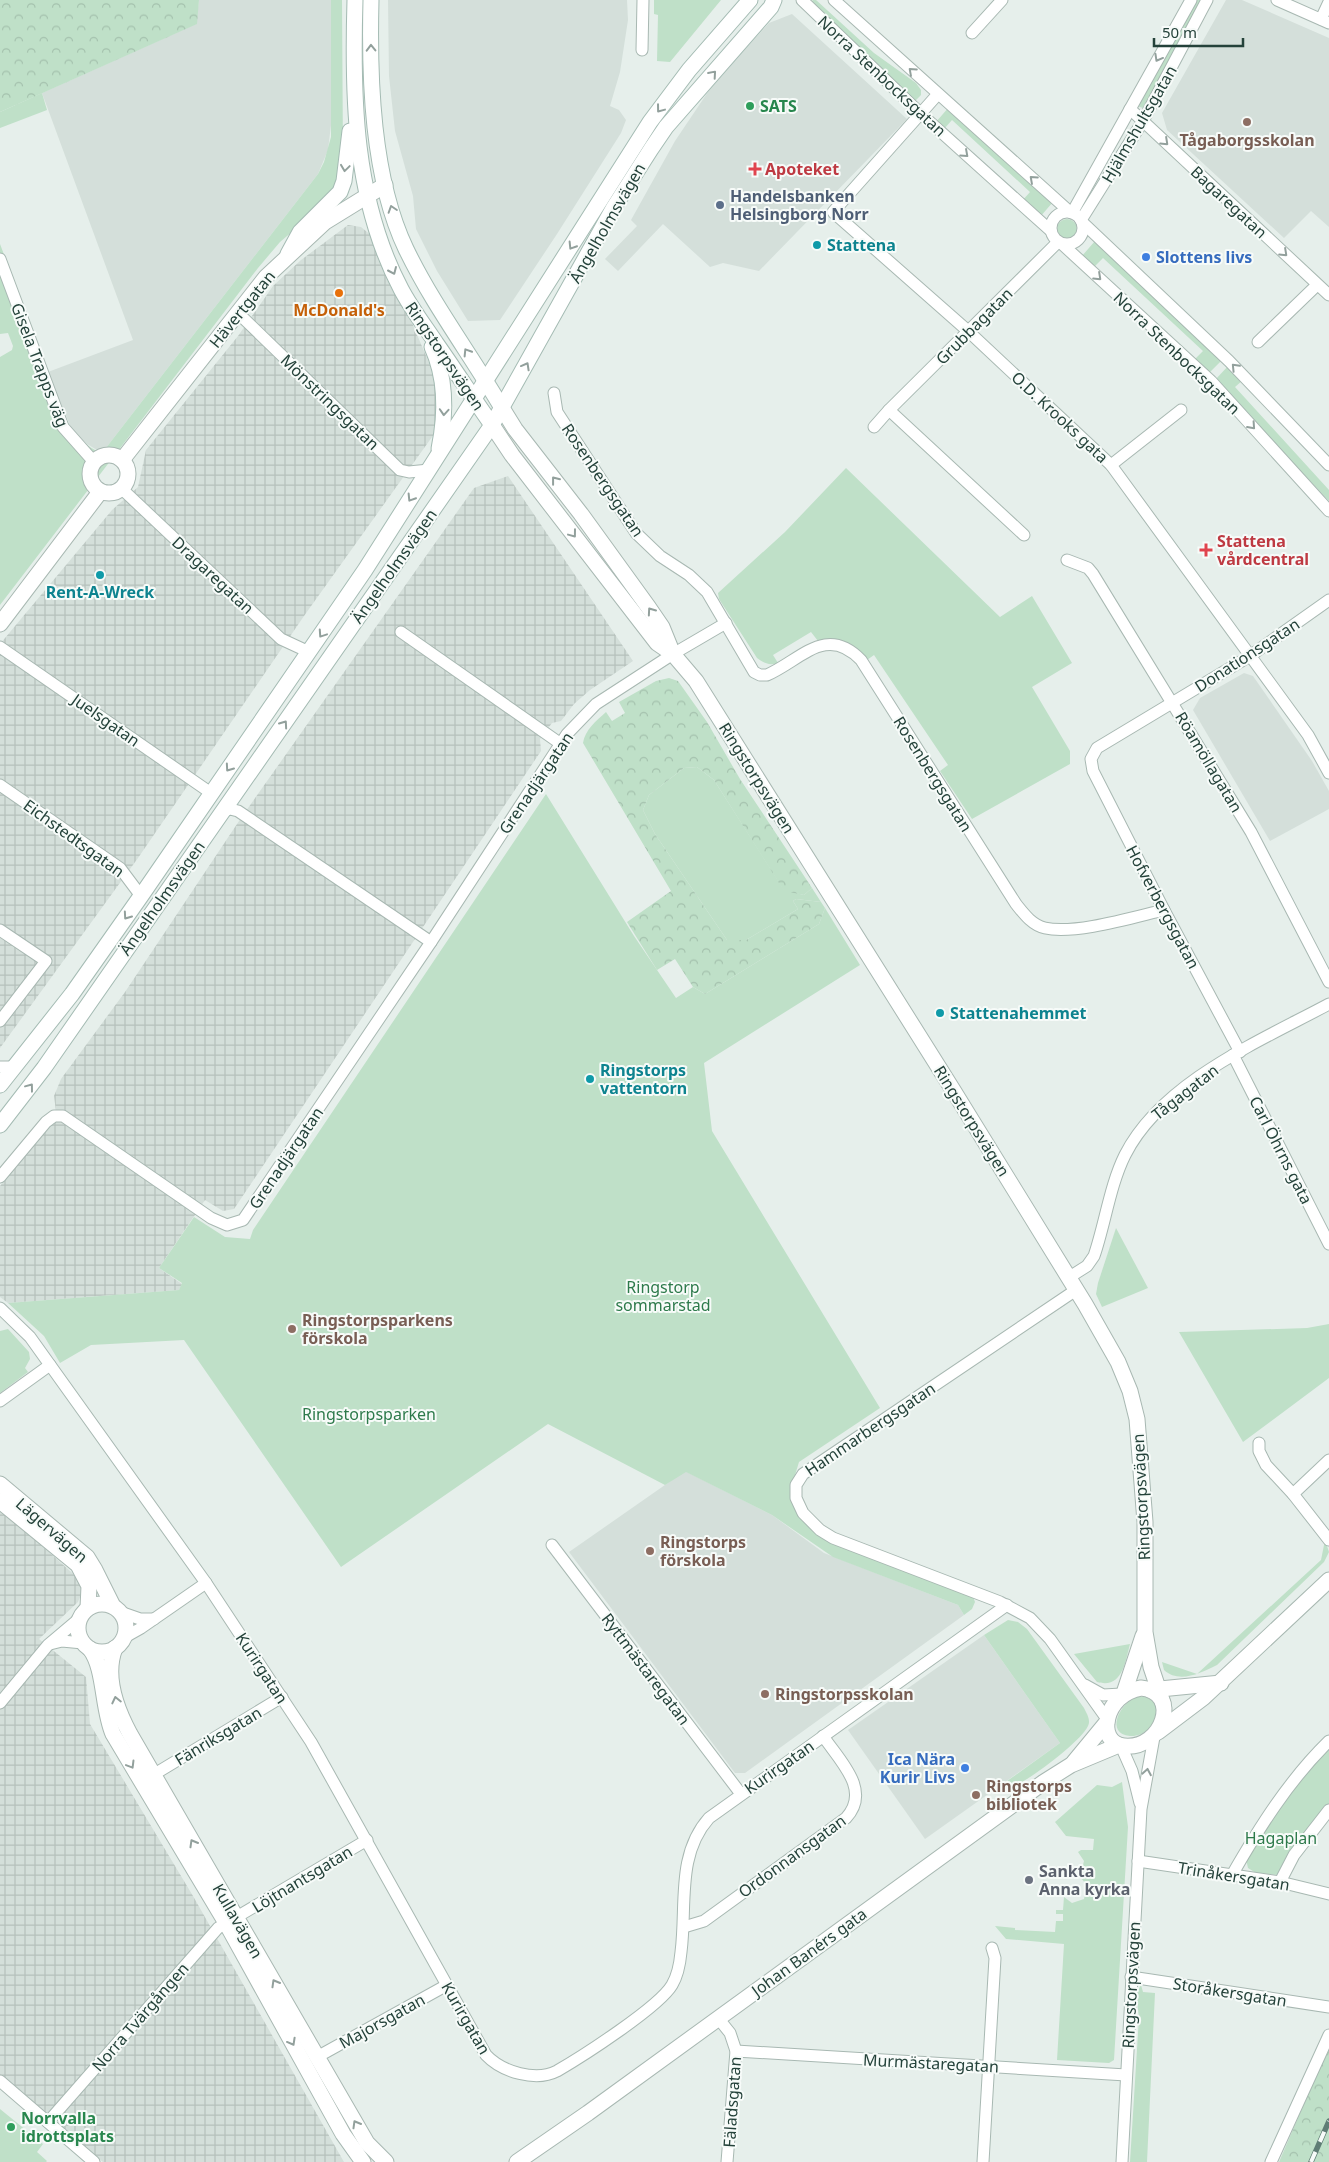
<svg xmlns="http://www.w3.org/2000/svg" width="1329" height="2162" font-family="'Noto Sans',sans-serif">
<defs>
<pattern id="industrial-grid" width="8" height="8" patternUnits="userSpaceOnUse" patternTransform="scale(1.25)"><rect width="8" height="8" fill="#d4dfda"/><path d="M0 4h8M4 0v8" fill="none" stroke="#b6c1bc"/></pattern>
<pattern id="forest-crowns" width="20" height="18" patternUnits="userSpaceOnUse" patternTransform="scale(1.25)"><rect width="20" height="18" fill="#bfe0c8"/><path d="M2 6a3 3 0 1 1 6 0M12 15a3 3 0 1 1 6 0" fill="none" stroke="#a4c1ad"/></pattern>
</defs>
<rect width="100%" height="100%" fill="#e6efeb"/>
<g fill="#d4dfda">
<path d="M199,0H331V125L328,150L318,174L102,453L87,444L71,428L48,372L133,340L42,93L196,24Z"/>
<path d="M388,0H627L628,20L620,72L610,106L619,110L626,120L621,133L557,234L500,320L468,321L437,271L416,229L413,196L395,131L389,76Z"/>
<path d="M1226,0H1242L1329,38V227L1311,211L1284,238L1167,130L1162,113Z"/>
<path d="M792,14L907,119L759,271L723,263L710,267L663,224L618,271L605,259L637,226L631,220L675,141L714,83L769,23Z"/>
<path d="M1244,673L1253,676L1312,761L1329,791V809L1270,841L1193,710L1200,698Z"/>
<path d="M685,1471L772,1515L824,1553L958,1605L964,1615L745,1773H735L569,1552Z"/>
<path d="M984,1635L1060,1743L925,1839L848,1730Z"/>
</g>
<g fill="url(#industrial-grid)">
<path d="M348,225L361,227L372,236L401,297L435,377L439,405L437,430L304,616L138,858L0,1048V644L112,510L138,487L146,450L238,336L273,286L301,260Z"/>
<path d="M508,476L633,661L590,690L574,704L561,721L552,723L540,739L541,751L234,1209L223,1211L205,1200L159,1268L182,1284L179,1290L8,1303L0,1297V1186L47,1126L57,1119L54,1096L61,1079L125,992L241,818L474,488Z"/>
<path d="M0,1508L80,1580L82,1592L78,1602L39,1639L86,1677L90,1724L193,1896L344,2162H103L0,2077Z"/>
</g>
<g fill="#bfe0c8">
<path d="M331,0H342L343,158L338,184L300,225L280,242L258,268L0,605V357L12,350L13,346L8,333L0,334V244L67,421C74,433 88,449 102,453L318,174L324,162L331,137Z"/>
<path d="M654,0H721L670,62L657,61L658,15L654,14Z"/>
<path d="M813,0H816L874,53L916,83L921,90V95L914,102L811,2Z"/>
<path d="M1195,0H1203L1143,108L1137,106Z"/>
<path d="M42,93L47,110L0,128V112Z"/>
<path d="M949,107L1053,202L1040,217L1022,201L1030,192L952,120L944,129L936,122Z"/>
<circle cx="1067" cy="229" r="10"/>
<path d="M1095,241L1222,360L1208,374L1194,360L1203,351L1103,258L1094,267L1082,256Z"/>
<path d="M1229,365L1243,380L1235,387L1329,490V501L1215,380Z"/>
<path d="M846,468L1000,617L1032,596L1072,663L1032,687L1070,751V764L972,819L940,771L948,765L874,655L867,660C854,643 839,636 818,641L811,632L773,655L778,663C769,666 764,663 757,658L719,599L718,593L785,532Z"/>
<path d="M697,767L714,780L784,890L804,895L812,888L821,902L796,899L793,901L798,909L746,940H727L655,834L643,810L649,795L684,768Z"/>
<path d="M546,794L634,936L676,998L693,987L705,994L819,924L825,908L860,965L704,1063L712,1131L880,1408L799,1462L792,1485L815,1529L972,1594L975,1602L972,1609L964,1615L958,1605L833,1557L772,1515L686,1472L665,1485L548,1424L341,1567L184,1340L91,1345L60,1363L44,1336L8,1303L179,1290L182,1283L159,1268L194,1217L225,1237L250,1239L253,1230Z"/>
<path d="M1116,1228L1148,1288L1102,1307L1096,1294L1098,1283Z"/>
<path d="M1329,1324V1378L1243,1442L1179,1332L1307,1328Z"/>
<path d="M8,1329L29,1352L30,1359L25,1368L28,1372L0,1393V1331Z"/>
<path d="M1325,1540L1329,1552L1324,1562L1217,1665C1201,1673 1179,1684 1164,1670L1162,1662L1197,1674L1321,1560Z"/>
<path d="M1008,1620L1018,1622L1027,1629L1084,1708C1087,1714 1091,1720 1088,1726C1080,1743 1021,1787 1002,1792L996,1789L1060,1743L984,1635Z"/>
<path d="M1130,1644C1125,1663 1122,1689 1097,1682L1074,1654Z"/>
<path d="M1136,1697C1171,1693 1156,1738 1130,1736C1105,1734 1119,1704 1136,1697Z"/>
<path d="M1329,1746V1804L1280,1875L1256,1873L1248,1868L1246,1859C1270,1818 1299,1782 1329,1746Z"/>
<path d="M1122,1782L1128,1827L1114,2060L1109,2063L1057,2060L1064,1944L1006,1939L995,1926L1015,1928V1930L1055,1932L1056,1921H1063V1914H1056V1910H1063L1064,1897L1072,1903L1084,1899L1087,1885L1080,1877L1084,1861L1078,1852L1081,1850H1093L1094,1839L1066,1836L1055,1822L1097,1785L1112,1787Z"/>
<path d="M1141,1985L1143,1992L1155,1993L1147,2162H1130L1139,2017L1136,1994Z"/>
<path d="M0,2109L43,2144L37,2152L47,2161L46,2162H0Z"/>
</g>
<g fill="url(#forest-crowns)">
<path d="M0,0H199L197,24L0,112Z"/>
<path d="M669,678L678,681L707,722L740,779L812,888L804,895L784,891L714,780L697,767L684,768L649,795L643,810L655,834L727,940H746L798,909L793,901L796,899L821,902L825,908L819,924L705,994L693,987L675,959L657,970L627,922L671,891L583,743C585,730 596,721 606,712L612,721L625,713L619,702L656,681Z"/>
<path d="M1329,2046V2162H1279Z"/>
</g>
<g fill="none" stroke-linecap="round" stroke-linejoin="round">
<g stroke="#a8b8b2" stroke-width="13">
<g id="minor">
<path d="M802,0L921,114L1051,231"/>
<path d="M834,0L1070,212"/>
<path d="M1277,0L1329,23"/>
<path d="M1321,19L1329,2"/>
<path d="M972,33L1002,0"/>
<path d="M642,50L643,0"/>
<path d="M938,94L833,212L968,331L1111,465L1308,735L1329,773"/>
<path d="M1130,109L1329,295"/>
<circle cx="1067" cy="228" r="16"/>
<path d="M1072,213L1191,0"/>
<path d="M1081,220L1143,121L1207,0"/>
<path d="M1082,222L1229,361L1329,465"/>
<path d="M1062,244L1211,381L1329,511"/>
<path d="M0,259L63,427L94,462"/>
<path d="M238,313L400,470L409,472L429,470"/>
<path d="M1258,342L1317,285"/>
<path d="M554,393L557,412L636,533L660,556L689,575L707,592L754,672L760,675H767C801,660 826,624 861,660L1016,904C1024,914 1032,925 1045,928C1074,935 1134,917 1164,910"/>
<path d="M874,427L889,410"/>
<path d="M1111,465L1181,410"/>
<path d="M122,489L281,639L309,652"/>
<path d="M1024,535L889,410L1058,242"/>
<path d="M1067,560L1088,568L1093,574L1251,832L1329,982"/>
<path d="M401,632L561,744"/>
<path d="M0,647L211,793"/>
<path d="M0,785L120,868L141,896"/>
<path d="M224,811L230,809L238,811L431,942"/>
<path d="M0,930L46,961L0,1021"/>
<path d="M1240,1052L1164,910L1093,771L1091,759L1097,748L1250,656L1329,600"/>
<path d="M1233,1055L1329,1244"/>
<path d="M0,1067H12"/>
<path d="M0,1177L46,1122L54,1116H63L211,1218L227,1225L243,1220L431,942L567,734L596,704L673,654L726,623"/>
<path d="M1068,1278L1087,1266L1094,1256C1105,1224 1110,1185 1125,1155C1162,1082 1260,1041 1329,1004"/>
<path d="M1076,1290L803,1474L796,1485V1498L803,1513L820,1530L833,1538L1000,1602L1030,1618L1050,1639L1107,1719"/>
<path d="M0,1308L30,1337L206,1583L311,1742L486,2055C502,2072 536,2082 557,2071C583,2056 659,2007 672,1985C678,1975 680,1963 681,1952C687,1906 676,1855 709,1818L1007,1605"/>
<path d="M0,1401L50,1365"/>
<path d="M1259,1443V1451L1266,1465L1293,1494L1329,1540"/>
<path d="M1293,1494L1329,1460"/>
<path d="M552,1545L741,1794"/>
<path d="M120,1612L140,1619H154"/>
<path d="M125,1637L141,1628L206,1583"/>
<path d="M50,1644L62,1641L83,1643"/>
<path d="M1085,1685L1103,1695L1122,1694"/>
<path d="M0,1703L48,1645L80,1618"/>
<path d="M1121,1746L1132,1771L1140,1803"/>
<path d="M153,1775L282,1697"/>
<path d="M1138,1861L1280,1882L1329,1894"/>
<path d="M1232,1875C1259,1828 1289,1780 1329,1741"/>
<path d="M1280,1882L1294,1855L1329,1810"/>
<path d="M684,1927L704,1921L846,1818C872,1790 839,1760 823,1736"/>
<path d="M1131,1977L1329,2007"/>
<path d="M718,2018L730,2033L736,2051L727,2162"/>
<path d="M736,2051L1126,2075"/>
<path d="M317,2057L447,1985"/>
<path d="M0,2081L94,2162"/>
<path d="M48,2122L218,1928L367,1840"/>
<path d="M983,2162L995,1958L992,1948"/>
<path d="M1122,2162L1141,1809L1154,1737"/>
<path d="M1271,2162L1329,2035"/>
</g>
</g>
<g stroke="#a8b8b2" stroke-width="17">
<g id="tertiary">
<path d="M502,408L515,429L581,514L649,608L662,627L673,654"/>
<path d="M492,425L512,455L657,643L673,654L696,681L953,1090L1085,1304L1118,1362L1130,1391L1137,1419L1145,1522V1632L1151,1667L1163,1703"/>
<circle cx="109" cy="474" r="19"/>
<path d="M122,460L266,277L325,222L385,185"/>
<path d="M0,624L100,492"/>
<path d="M0,1484L87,1557L95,1570L113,1606"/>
<path d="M0,1501L78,1565L89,1586L88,1608"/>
<circle cx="102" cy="1628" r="24"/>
<path d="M115,1648C104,1676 117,1710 130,1734L367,2143L386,2162"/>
<path d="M90,1649C105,1668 102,1709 113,1734L226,1923L343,2134L363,2162"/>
<path d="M1141,1688C1182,1692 1163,1750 1124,1746C1095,1743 1104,1694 1141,1688Z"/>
<path d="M1150,1690L1221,1683"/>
<path d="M1124,1693L1143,1636"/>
<path d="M1158,1732L1203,1698L1329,1580"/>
<path d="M1074,1762L1107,1722"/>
<path d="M517,2162L588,2113L1044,1782L1071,1765L1119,1745"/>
</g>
</g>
<g stroke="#a4bbb3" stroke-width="17">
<g id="secondary">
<path d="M355,0C352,98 354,200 401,289C411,308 424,325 436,343C455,370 473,398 492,425"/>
<path d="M371,0C369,78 372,178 406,249C433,305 471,355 502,408"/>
<path d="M288,254L300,232L340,192L344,181L350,131"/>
<path d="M432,347C447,380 446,415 439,449"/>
<path d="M0,1085L72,994L141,896L365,570L650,122L689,70L750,0"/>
<path d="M0,1125L44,1068L492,425L614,207L651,149L666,127L771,7L774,0"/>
</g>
</g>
<use href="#minor" stroke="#fff" stroke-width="11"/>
<use href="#tertiary" stroke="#fff" stroke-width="15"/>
<use href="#secondary" stroke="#fff" stroke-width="15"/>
<g stroke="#5f7d75" stroke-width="5.5">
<path id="rail" d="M1311,2162L1329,2121"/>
</g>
<use href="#rail" stroke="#f7fbf9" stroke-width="4" stroke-dasharray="11" stroke-linecap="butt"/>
</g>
<defs><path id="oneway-chevron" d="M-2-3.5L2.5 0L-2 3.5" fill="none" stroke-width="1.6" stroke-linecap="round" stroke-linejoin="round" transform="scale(1.25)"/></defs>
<g stroke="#92a09c">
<use href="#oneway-chevron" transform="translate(371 48) rotate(-91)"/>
<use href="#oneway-chevron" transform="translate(1158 58) rotate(119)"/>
<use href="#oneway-chevron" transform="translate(912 71) rotate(-138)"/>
<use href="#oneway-chevron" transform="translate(713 74) rotate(-49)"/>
<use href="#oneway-chevron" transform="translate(660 109) rotate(127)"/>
<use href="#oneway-chevron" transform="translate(1165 142) rotate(43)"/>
<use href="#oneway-chevron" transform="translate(965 154) rotate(42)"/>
<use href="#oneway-chevron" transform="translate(345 168) rotate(98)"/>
<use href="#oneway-chevron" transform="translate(1033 179) rotate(-138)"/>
<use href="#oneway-chevron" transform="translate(392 209) rotate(-108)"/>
<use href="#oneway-chevron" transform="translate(572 246) rotate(122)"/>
<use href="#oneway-chevron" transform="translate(1284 253) rotate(43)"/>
<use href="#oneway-chevron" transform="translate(393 271) rotate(66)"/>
<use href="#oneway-chevron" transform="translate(1098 277) rotate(43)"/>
<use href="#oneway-chevron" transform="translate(467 352) rotate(-122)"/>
<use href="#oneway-chevron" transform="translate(526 366) rotate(-61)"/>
<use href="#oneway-chevron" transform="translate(1235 367) rotate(-134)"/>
<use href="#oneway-chevron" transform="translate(444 412) rotate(94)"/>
<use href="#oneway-chevron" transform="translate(1252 426) rotate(48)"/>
<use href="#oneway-chevron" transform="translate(555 480) rotate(-128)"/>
<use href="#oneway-chevron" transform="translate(411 498) rotate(122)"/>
<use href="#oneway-chevron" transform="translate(573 534) rotate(53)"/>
<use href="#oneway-chevron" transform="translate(651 611) rotate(-125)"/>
<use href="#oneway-chevron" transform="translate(322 634) rotate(124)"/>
<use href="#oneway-chevron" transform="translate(284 724) rotate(-55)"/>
<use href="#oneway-chevron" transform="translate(229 768) rotate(125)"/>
<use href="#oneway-chevron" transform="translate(127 916) rotate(125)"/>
<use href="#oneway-chevron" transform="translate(30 1087) rotate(-53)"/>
<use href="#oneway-chevron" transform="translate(116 1700) rotate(-103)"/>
<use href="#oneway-chevron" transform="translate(131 1765) rotate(59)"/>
<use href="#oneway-chevron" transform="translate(1147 1772) rotate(-80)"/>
<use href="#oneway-chevron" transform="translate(193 1843) rotate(-120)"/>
<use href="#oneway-chevron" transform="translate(275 1983) rotate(-120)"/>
<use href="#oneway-chevron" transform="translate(292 2042) rotate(61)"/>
<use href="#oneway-chevron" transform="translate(356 2124) rotate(-120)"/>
</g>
<g fill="#2e9e5b" stroke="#f7fbf9" stroke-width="2">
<circle cx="750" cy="106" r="5"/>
<circle cx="11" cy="2127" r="5"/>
</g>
<g fill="#8d6e63" stroke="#f7fbf9" stroke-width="2">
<circle cx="1247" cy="122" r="5"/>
<circle cx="292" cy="1329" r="5"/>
<circle cx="650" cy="1551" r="5"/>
<circle cx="765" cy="1694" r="5"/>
<circle cx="976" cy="1795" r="5"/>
</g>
<g fill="#e0444e" stroke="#f7fbf9" stroke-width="2">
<path d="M752.5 161.5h5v5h5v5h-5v5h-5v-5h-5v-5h5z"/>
<path d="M1203.5 542.5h5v5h5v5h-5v5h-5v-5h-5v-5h5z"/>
</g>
<circle fill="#5c6f8a" stroke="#f7fbf9" stroke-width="2" cx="720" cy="205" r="5"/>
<g fill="#0f9aa8" stroke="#f7fbf9" stroke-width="2">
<circle cx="817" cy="245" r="5"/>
<circle cx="100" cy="575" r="5"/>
<circle cx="940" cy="1013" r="5"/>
<circle cx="590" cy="1079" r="5"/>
</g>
<g fill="#3f7fe0" stroke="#f7fbf9" stroke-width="2">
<circle cx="1146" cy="257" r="5"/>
<circle cx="965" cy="1768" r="5"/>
</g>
<circle fill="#e8710a" stroke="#f7fbf9" stroke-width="2" cx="339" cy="293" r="5"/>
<circle fill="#6b7280" stroke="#f7fbf9" stroke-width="2" cx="1029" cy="1880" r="5"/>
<g text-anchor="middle" stroke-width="4" stroke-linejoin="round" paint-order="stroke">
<g font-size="16" fill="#24423a" stroke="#f7fbf9">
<text transform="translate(882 76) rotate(43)" y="6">Norra Stenbocksgatan</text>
<text transform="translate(1139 124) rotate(-60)" y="6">Hjälmshultsgatan</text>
<text transform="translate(1229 202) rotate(43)" y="6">Bagaregatan</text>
<text transform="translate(607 223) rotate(-60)" y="6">Ängelholmsvägen</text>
<text transform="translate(242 309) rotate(-51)" y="6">Hävertgatan</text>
<text transform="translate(974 326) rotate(-45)" y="6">Grubbagatan</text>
<text transform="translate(1177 353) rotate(44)" y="6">Norra Stenbocksgatan</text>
<text transform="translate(445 356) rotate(56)" y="6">Ringstorpsvägen</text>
<text transform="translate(40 365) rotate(69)" y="6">Gisela Trapps väg</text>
<text transform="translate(330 402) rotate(44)" y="6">Mönstringsgatan</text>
<text transform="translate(1060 417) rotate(43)" y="6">O.D. Krooks gata</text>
<text transform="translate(603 480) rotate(56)" y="6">Rosenbergsgatan</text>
<text transform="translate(394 566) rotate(-55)" y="6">Ängelholmsvägen</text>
<text transform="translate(213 575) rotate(43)" y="6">Dragaregatan</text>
<text transform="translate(1247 655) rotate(-33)" y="6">Donationsgatan</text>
<text transform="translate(106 720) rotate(35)" y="6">Juelsgatan</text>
<text transform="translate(1209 762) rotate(59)" y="6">Röamöllagatan</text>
<text transform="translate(933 774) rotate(58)" y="6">Rosenbergsgatan</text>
<text transform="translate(757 778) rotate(58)" y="6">Ringstorpsvägen</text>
<text transform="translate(536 783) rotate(-56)" y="6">Grenadjärgatan</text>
<text transform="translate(74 838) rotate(36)" y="6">Eichstedtsgatan</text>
<text transform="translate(162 898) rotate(-55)" y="6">Ängelholmsvägen</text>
<text transform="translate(1163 907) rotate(62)" y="6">Hofverbergsgatan</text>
<text transform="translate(1185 1092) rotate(-38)" y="6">Tågagatan</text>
<text transform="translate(972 1121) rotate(58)" y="6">Ringstorpsvägen</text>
<text transform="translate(1281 1150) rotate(63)" y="6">Carl Öhrns gata</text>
<text transform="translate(286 1158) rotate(-56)" y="6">Grenadjärgatan</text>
<text transform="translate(870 1429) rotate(-34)" y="6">Hammarbergsgatan</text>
<text transform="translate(1141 1497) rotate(-93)" y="6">Ringstorpsvägen</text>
<text transform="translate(52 1530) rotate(41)" y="6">Lägervägen</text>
<text transform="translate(262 1668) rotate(57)" y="6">Kurirgatan</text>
<text transform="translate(646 1669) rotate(53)" y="6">Ryttmästaregatan</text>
<text transform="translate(218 1736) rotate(-31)" y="6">Fänriksgatan</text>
<text transform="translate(779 1767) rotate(-35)" y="6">Kurirgatan</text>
<text transform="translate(792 1856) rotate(-36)" y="6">Ordonnansgatan</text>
<text transform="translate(1234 1876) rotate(9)" y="6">Trinåkersgatan</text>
<text transform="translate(302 1879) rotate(-31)" y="6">Löjtnantsgatan</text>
<text transform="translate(238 1921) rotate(60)" y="6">Kullavägen</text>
<text transform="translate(809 1952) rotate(-36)" y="6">Johan Banérs gata</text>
<text transform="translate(1131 1985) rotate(-87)" y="6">Ringstorpsvägen</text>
<text transform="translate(1230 1992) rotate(9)" y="6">Storåkersgatan</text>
<text transform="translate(140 2017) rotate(-49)" y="6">Norra Tvärgången</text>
<text transform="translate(466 2018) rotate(60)" y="6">Kurirgatan</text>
<text transform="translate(382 2021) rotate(-29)" y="6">Majorsgatan</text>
<text transform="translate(931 2063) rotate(3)" y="6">Murmästaregatan</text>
<text transform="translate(732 2102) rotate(-86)" y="6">Fäladsgatan</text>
</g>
<g font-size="16" font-weight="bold" fill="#27864d" stroke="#f7fbf9" text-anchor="start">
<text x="760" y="112">SATS</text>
<text x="21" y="2124">Norrvalla<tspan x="21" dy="18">idrottsplats</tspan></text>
</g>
<g font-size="16" font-weight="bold" fill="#785e54" stroke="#f7fbf9" text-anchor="start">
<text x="1247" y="146" text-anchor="middle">Tågaborgsskolan</text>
<text x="302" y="1326">Ringstorpsparkens<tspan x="302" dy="18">förskola</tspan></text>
<text x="660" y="1548">Ringstorps<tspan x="660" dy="18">förskola</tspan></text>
<text x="775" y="1700">Ringstorpsskolan</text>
<text x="986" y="1792">Ringstorps<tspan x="986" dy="18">bibliotek</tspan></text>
</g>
<g font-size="16" font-weight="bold" fill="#be3a42" stroke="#f7fbf9" text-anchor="start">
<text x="765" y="175">Apoteket</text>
<text x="1217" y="547">Stattena<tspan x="1217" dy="18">vårdcentral</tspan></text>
</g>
<g font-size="16" font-weight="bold" fill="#4e5e75" stroke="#f7fbf9" text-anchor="start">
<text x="730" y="202">Handelsbanken<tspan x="730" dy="18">Helsingborg Norr</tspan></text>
</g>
<g font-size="16" font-weight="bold" fill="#0d838f" stroke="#f7fbf9" text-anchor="start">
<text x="827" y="251">Stattena</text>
<text x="100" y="598" text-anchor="middle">Rent-A-Wreck</text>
<text x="950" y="1019">Stattenahemmet</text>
<text x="600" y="1076">Ringstorps<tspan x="600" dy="18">vattentorn</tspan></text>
</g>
<g font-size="16" font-weight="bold" fill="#366cbe" stroke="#f7fbf9" text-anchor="start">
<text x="1156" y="263">Slottens livs</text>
<text x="955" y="1765" text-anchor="end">Ica Nära<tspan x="955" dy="18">Kurir Livs</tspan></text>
</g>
<g font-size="16" font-weight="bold" fill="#c56008" stroke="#f7fbf9">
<text x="339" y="316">McDonald's</text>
</g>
<g font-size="16" fill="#2d7a4b" stroke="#f7fbf9">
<text x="663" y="1293">Ringstorp<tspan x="663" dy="18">sommarstad</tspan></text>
<text x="369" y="1420">Ringstorpsparken</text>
<text x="1281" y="1844">Hagaplan</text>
</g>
<g font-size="16" font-weight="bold" fill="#5b616d" stroke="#f7fbf9" text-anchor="start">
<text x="1039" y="1877">Sankta<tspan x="1039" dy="18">Anna kyrka</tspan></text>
</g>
</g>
<path d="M1154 38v8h89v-8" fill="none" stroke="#24423a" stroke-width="2.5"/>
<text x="1162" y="38" font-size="15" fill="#24423a" stroke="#f7fbf9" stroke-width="4" paint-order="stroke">50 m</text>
</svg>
